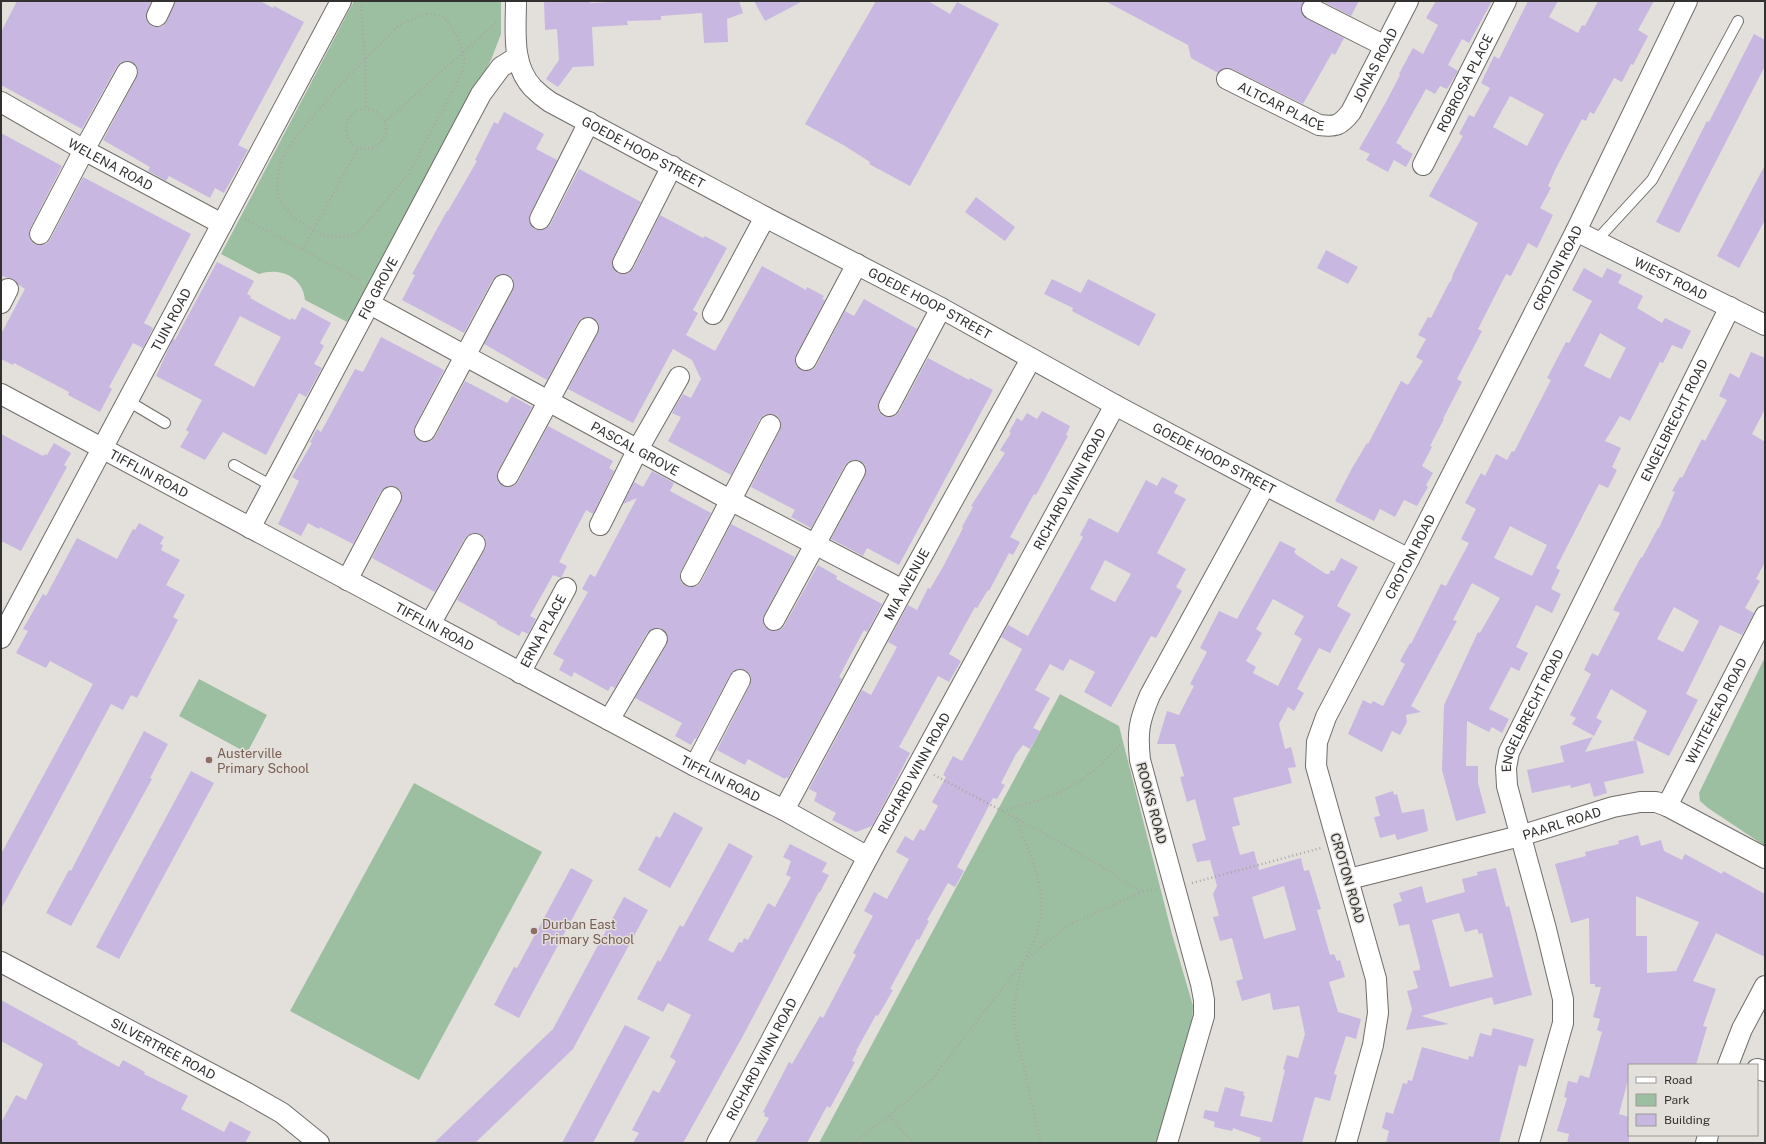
<svg xmlns="http://www.w3.org/2000/svg" width="1766" height="1144" font-family="'Public Sans',sans-serif">
<rect width="100%" height="100%" fill="#e3e0db"/>
<g fill="#9dbfa1">
<path d="M354,1H501V34L491,60L417,200L349,323L305,300C303,276 279,267 259,274L221,254Z"/>
<path d="M1765,657V846L1708,808L1700,801L1699,793Z"/>
<path d="M199,679L267,715L247,753L179,716Z"/>
<path d="M1060,694L1119,726L1172,934L1193,1006L1192,1025L1156,1143H819Z"/>
<path d="M414,783L542,852L419,1080L290,1011Z"/>
</g>
<g fill="#c7b7e1" fill-rule="evenodd">
<path d="M17,1H151L146,17L148,23L153,27H158L163,26L167,21L175,1H260L273,8L274,6L304,22L238,145L248,150L224,193L215,188L210,198L169,176L166,181L148,171L150,167L103,140L137,77L138,71L137,66L132,62L126,61L121,62L117,66L82,129L1,85V32Z"/>
<path d="M544,1H590V3L630,1H739L743,13L727,19L728,42L704,43L702,13L661,16V20L627,21L628,25L592,27L594,66L573,67L558,87L546,79L559,60L557,29L545,30Z"/>
<path d="M754,1H803L765,21Z"/>
<path d="M876,1H928L950,14L957,2L999,24L910,186L869,164L870,162L845,146L805,124Z"/>
<path d="M1105,1H1304L1301,9L1303,16L1344,38L1335,55L1332,53L1303,104L1232,69L1226,68L1218,73L1191,58L1188,45Z"/>
<path d="M1322,1H1359L1351,16Z"/>
<path d="M1436,1H1492L1469,43L1462,39L1448,65L1458,71L1447,89L1440,86L1435,94L1426,89L1396,143L1402,146L1401,147L1413,154L1406,167L1394,160L1388,172L1366,160L1370,154L1359,149L1386,102L1400,75L1399,74L1413,48L1423,54L1438,25L1426,18Z"/>
<path d="M1528,1H1558L1549,17L1578,33L1582,25L1585,26L1598,1H1654L1638,30L1648,36L1633,65L1631,64L1622,82L1614,78L1594,114L1590,112L1586,121L1582,119L1556,168L1548,186L1551,188L1540,208L1553,215L1537,248L1528,243L1511,276L1506,274L1478,329L1482,331L1457,379L1462,382L1443,419H1444L1430,446L1432,447L1422,466L1433,473L1426,485L1428,487L1417,506L1404,500L1395,517L1380,509L1374,521L1335,501L1351,470L1367,443L1368,444L1401,381L1408,385L1423,361L1416,357L1426,339L1418,335L1428,317L1431,318L1450,281L1451,282L1453,274L1478,223L1429,196L1463,136L1459,134L1469,115L1474,117L1490,88L1481,83L1494,56L1499,59ZM1510,96L1544,114L1527,146L1493,127Z"/>
<path d="M1754,34L1765,40V66L1679,233L1656,222L1707,121L1709,122Z"/>
<path d="M504,112L544,134L536,149L557,160L530,214L529,220L531,226L534,229L541,230L547,228L550,225L579,169L641,202L613,258L612,264L614,270L617,273L624,274L630,272L633,269L660,215L703,238L705,236L727,248L693,310L698,313L686,335L715,351L762,266L806,290L807,287L824,296L822,299L825,300L796,355L795,360L796,366L801,370L807,371L812,370L816,366L845,311L854,316L864,299L917,329L879,401L878,407L879,412L883,416L890,417L895,416L899,412L928,358L969,380L970,378L993,390L899,565L867,548L863,556L831,539L865,476L866,471L865,465L860,461L854,460L849,461L845,465L811,528L791,517L795,510L751,487L780,430L781,425L780,419L776,415L769,414L764,415L760,419L731,475L668,441L681,417L672,413L677,404L683,394L691,398L701,379L692,360L673,349L633,423L568,389L598,333L599,328L598,322L593,318L587,317L582,318L578,322L547,380L484,344L513,290L514,285L513,279L509,275L502,274L497,275L493,279L464,333L402,300L415,275L412,274L447,211H448L477,161L475,160L494,122L498,124Z"/>
<path d="M1,133L62,166L30,229L29,235L30,240L34,244L41,245L46,244L50,240L83,177L191,234L144,323L153,328L143,348L133,343L109,387L112,389L100,412L68,395L69,392L14,363L13,365L1,359V334L25,289L19,285L13,279L1,276Z"/>
<path d="M1765,165V220L1739,268L1717,256Z"/>
<path d="M976,197L1015,227L1005,241L965,212Z"/>
<path d="M1326,250L1358,267L1348,284L1317,268Z"/>
<path d="M217,262L254,281L247,294L251,296L250,298L290,320L291,318L295,320L302,307L331,323L320,343L324,346L314,364L322,368L306,397L299,393L266,455L223,432L205,460L180,447L189,432L186,430L202,400L156,376L173,339L175,340ZM240,316L281,337L254,387L214,365Z"/>
<path d="M1584,268L1602,278L1607,268L1622,275L1618,283L1643,296L1637,308L1662,323L1665,318L1691,331L1682,349L1672,345L1663,363L1660,362L1630,421L1620,416L1605,441L1621,448L1612,467L1617,470L1608,488L1599,484L1556,568L1560,570L1551,589L1561,594L1552,613L1536,605L1516,647L1528,653L1519,671L1511,667L1489,709L1509,719L1502,733L1492,727L1489,732L1467,721L1466,766H1478V783L1486,813L1456,821L1442,770L1444,705L1478,632L1480,633L1500,598L1472,583L1453,620L1457,621L1411,706L1421,712L1406,715L1407,722L1400,735L1392,731L1382,752L1348,734L1363,700L1371,704L1373,701L1383,706L1405,664L1400,661L1410,643L1411,644L1441,584L1446,586L1469,543L1461,539L1476,509L1465,503L1481,473L1485,476L1496,454L1507,460L1512,451L1514,452L1551,380L1547,378L1566,342L1569,343L1592,301L1572,290ZM1600,333L1626,348L1610,379L1584,366ZM1510,526L1547,545L1532,576L1494,558Z"/>
<path d="M1052,279L1081,293L1088,279L1156,314L1139,346L1072,311L1073,308L1044,294Z"/>
<path d="M381,337L444,370L415,426L414,431L415,437L420,441L425,442L431,441L435,437L465,381L507,403L512,396L532,407L498,471L497,476L498,482L503,486L509,487L514,486L518,482L548,426L613,461L609,468L614,471L593,514L586,510L559,562L567,566L561,578L553,575L530,616L536,619L528,634L522,631L519,636L497,624V622L457,600L485,549L486,544L485,538L480,534L475,533L470,534L465,538L435,592L372,558L401,502L402,497L401,491L396,487L390,486L385,488L381,491L353,544L320,527L319,529L308,523L301,536L278,524L299,481L292,477L312,443L310,442L317,429L321,432L355,369L363,372Z"/>
<path d="M1751,352L1765,358V409L1752,434L1765,442V562L1756,579L1760,581L1745,608L1754,613L1742,635L1720,625L1686,694L1698,700L1669,756L1636,740L1644,773L1604,782L1607,793L1594,797L1590,783L1571,788L1570,785L1532,793L1527,770L1564,762L1560,746L1593,737L1585,752L1636,740L1633,739L1647,711L1611,689L1596,718L1602,721L1594,736L1572,724L1576,718L1570,715L1591,674L1584,670L1592,653L1598,656L1620,613L1613,610L1641,557L1642,558L1658,528H1659L1675,492L1672,491L1680,477L1682,478L1702,439L1705,441L1727,400L1719,396L1730,373L1739,378ZM1674,607L1699,621L1683,652L1657,639Z"/>
<path d="M1042,411L1070,426L1066,435L1068,436L1036,495L1034,494L1010,537L1020,542L1013,555L1009,553L989,591L988,590L977,608L975,607L949,654L961,661L949,682L938,676L899,747L910,753L892,788L872,826L856,832L832,820L836,813L814,801L817,793L809,789L862,690L871,695L897,647L888,642L908,605L917,610L928,588L930,589L944,565L963,528L962,527L973,507L971,506L1005,453L1000,450L1011,433L1009,432L1017,418L1022,421L1027,413L1037,419Z"/>
<path d="M1,434L43,456L45,454L47,455L54,443L71,453L64,465L67,467L21,551L1,541Z"/>
<path d="M652,471L674,483L670,491L711,513L681,571L680,577L681,582L685,586L692,587L697,586L701,582L731,524L795,557L764,615L763,620L764,626L769,630L775,631L780,630L784,626L818,565L837,576L836,579L882,604L867,632L864,630L851,654L839,677L842,679L788,778L786,777L785,779L748,759L745,765L717,750L750,685L751,680L750,674L745,670L740,669L734,670L730,675L696,739L695,738L691,745L675,736L682,723L635,698L667,644L668,639L667,634L662,629L657,628L652,629L647,633L615,688L611,686L608,691L574,672L572,677L559,670L564,660L553,654L588,592L582,589L590,574L595,577L637,498L623,504L634,482L643,487Z"/>
<path d="M1162,477L1178,485L1174,493L1186,499L1157,553L1186,569L1176,587L1182,591L1156,638L1151,636L1111,707L1084,692L1095,672L1070,659L1063,671L1050,664L1035,690L1050,698L1033,728L1040,731L1030,749L1023,745L1016,754L1001,783L1005,785L997,799L993,798L957,867L964,871L955,887L948,883L927,920L929,921L919,940L917,939L890,989L893,990L878,1016L876,1015L856,1051H857L852,1061L855,1062L830,1108L827,1106L807,1143H755L769,1118L764,1116L765,1113L763,1112L789,1062L792,1064L820,1016L823,1018L856,955L853,953L873,916L864,911L874,892L887,899L909,859L896,852L905,836L913,841L920,829L924,831L938,806L932,802L946,777L943,775L953,756L962,761L1018,657L1022,649L1001,637L1008,625L1028,636L1083,537L1080,535L1089,518L1118,533L1146,480L1157,486ZM1105,560L1131,574L1115,602L1090,589Z"/>
<path d="M139,523L164,537L160,544L163,545L161,550L180,560L166,585L185,595L173,617L178,620L137,698L131,695L123,710L111,704L1,909V854L93,684L50,661L46,668L16,653L28,631L23,629L43,594L46,596L77,538L117,559L133,529L135,530Z"/>
<path d="M1280,541L1296,549L1294,552L1297,555L1326,574H1329L1331,570L1334,571L1341,558L1358,567L1337,606L1351,614L1330,653L1319,648L1297,689L1304,693L1294,711L1288,707L1279,724L1285,749L1291,747L1296,767L1288,768L1292,783L1233,798L1240,825L1232,827L1240,855L1254,851L1259,870L1301,858L1304,871L1309,870L1321,909L1317,910L1330,955L1334,954L1337,961L1340,960L1345,977L1329,982L1338,1012L1361,1019L1356,1039L1346,1036L1334,1074L1337,1075L1330,1101L1315,1097L1302,1143H1259L1261,1138L1233,1128L1232,1131L1214,1127L1215,1122L1203,1118L1205,1110L1218,1112L1225,1087L1244,1092L1243,1095L1245,1096L1240,1116L1272,1122L1285,1070L1283,1069L1287,1055L1298,1058L1305,1034L1299,1006L1273,1010L1270,993L1242,1001L1236,981L1243,979L1232,938L1220,941L1213,917L1219,916L1213,894L1217,886L1210,860L1197,862L1192,844L1206,840L1195,799L1187,802L1180,777L1184,776L1175,744H1157L1167,711L1179,715L1194,686L1190,684L1207,652L1200,648L1219,611L1237,619ZM1273,599L1304,616L1294,634L1302,639L1278,686L1253,673L1256,667L1246,661L1262,633L1256,629ZM1284,886L1296,930L1264,939L1252,897Z"/>
<path d="M144,731L168,744L150,778L152,779L71,926L46,913L69,870L71,871Z"/>
<path d="M191,771L214,783L119,959L96,947Z"/>
<path d="M1393,791L1394,795L1397,794L1402,813L1424,809L1428,831L1397,840L1395,834L1380,838L1374,817L1380,816L1375,797Z"/>
<path d="M674,812L703,828L670,888L638,870L656,836L660,838Z"/>
<path d="M1638,835L1641,846L1661,840L1664,851L1682,860L1685,854L1722,874L1723,871L1765,894V957L1716,933L1693,981L1716,989L1703,1026L1707,1027L1696,1065H1629V1076L1619,1114L1629,1117V1143H1567L1569,1134L1557,1131L1567,1098L1564,1097L1568,1081L1577,1083L1580,1075L1589,1078L1602,1032L1597,1030L1600,1019L1593,1017L1601,987H1595V984H1590L1589,918L1571,923L1555,864L1586,856L1585,852L1619,844L1618,841ZM1636,896L1699,922L1676,971L1647,973V936H1636Z"/>
<path d="M729,843L753,856L708,940L733,953L739,942L742,943L744,938L748,940L768,903L775,907L791,877L786,875L791,861L783,857L790,844L827,863L822,872L829,875L820,892H819L744,1034L683,1143H633L639,1133L632,1130L653,1090L659,1093L676,1061L670,1057L691,1015L668,1003L663,1012L637,999L658,960L660,962L680,925L683,927Z"/>
<path d="M571,868L593,880L519,1018L494,1005L514,967L517,968Z"/>
<path d="M1496,868L1506,907L1509,906L1532,995L1494,1005L1492,997L1421,1016L1449,1024L1406,1030L1412,1009L1407,991L1418,988L1413,971L1420,970V967L1409,924L1399,926L1393,904L1402,901L1399,893L1422,886L1426,903L1465,892L1462,879L1478,875L1477,872ZM1459,913L1465,932L1477,929L1479,934L1482,933L1493,977L1450,987L1432,920Z"/>
<path d="M624,897L648,910L573,1049L475,1143H434L553,1029Z"/>
<path d="M1,1000L78,1042L77,1044L119,1067L123,1060L145,1072L144,1074L188,1096L181,1109L224,1132L230,1121L251,1132L245,1143H1V1123L16,1095L26,1100L43,1064L1,1041Z"/>
<path d="M625,1025L650,1037L625,1083L593,1143H562Z"/>
<path d="M1493,1028L1534,1039L1526,1067L1519,1065L1499,1143H1386L1389,1131L1382,1128L1386,1112L1393,1114L1403,1083L1407,1084L1408,1080L1412,1081L1422,1047L1468,1060L1469,1056L1473,1057L1480,1033L1491,1036Z"/>
</g>
<g fill="none" stroke-linecap="round" stroke-linejoin="round">
<g stroke="#706d69" stroke-width="12">
<g id="service">
<path d="M1596,241L1652,180L1738,21"/>
<path d="M128,401L165,423"/>
<path d="M234,465L272,486"/>
</g>
</g>
<g stroke="#706d69" stroke-width="22">
<g id="minor">
<path id="s1" d="M516,1C516,30 511,65 533,88C538,93 544,98 550,102L765,217L941,308L1115,405L1265,485L1409,559"/>
<path d="M1312,9L1385,46"/>
<path d="M157,16L164,1"/>
<path id="s2" d="M1227,79L1319,125C1336,127 1340,126 1351,112L1408,1"/>
<path id="s3" d="M1,102L84,150L222,224"/>
<path id="s4" d="M1423,165L1506,1"/>
<path d="M540,219L589,122"/>
<path id="s5" d="M1576,231L1765,325"/>
<path d="M40,234L84,150L127,72"/>
<path d="M623,263L672,166"/>
<path d="M1,303L8,289"/>
<path id="s6" d="M370,304L730,500L903,590"/>
<path d="M713,314L765,217"/>
<path d="M806,360L857,264"/>
<path id="s7" d="M1,394L695,766L784,810L868,857"/>
<path d="M889,406L941,308"/>
<path d="M425,431L503,285"/>
<path d="M508,476L588,328"/>
<path d="M600,525L638,449L679,377"/>
<path id="s8" d="M250,528L481,94L501,67L517,57"/>
<path d="M691,576L770,425"/>
<path d="M347,580L391,497"/>
<path d="M774,620L855,471"/>
<path d="M430,624L475,544"/>
<path id="s9" d="M1,638L341,1"/>
<path id="s10" d="M520,673L566,588"/>
<path d="M609,720L657,639"/>
<path d="M695,766L740,680"/>
<path id="s11" d="M1667,806L1765,616"/>
<path id="s12" d="M784,810L903,590L1031,359"/>
<path id="s13" d="M1349,879L1520,836L1613,807L1640,802H1656L1667,806L1765,858"/>
<path id="s14" d="M1,962L247,1093L282,1113L319,1143"/>
<path d="M1728,1065L1742,1029L1765,986"/>
<path d="M1757,1069L1765,1071"/>
<path id="s15" d="M717,1143L868,857L1115,405"/>
<path d="M1167,1143L1204,1016V1000L1201,984L1140,760C1137,732 1139,721 1150,695L1265,485"/>
<path id="s16" d="M1346,1143L1373,1045L1378,1013L1376,979L1316,766L1317,742L1326,717L1409,559L1576,231L1687,1"/>
<path id="s17" d="M1529,1143L1563,1023V999L1546,929L1507,786L1506,768L1509,752L1730,307"/>
<path d="M1706,1143L1708,1135"/>
</g>
</g>
<g stroke="#a9a7a3" stroke-width="2.5" stroke-dasharray="1 3" stroke-linecap="butt">
<path d="M361,6L365,60L366,109"/>
<path d="M427,14C433,14 437,14 443,17C453,23 464,50 464,62C464,67 463,71 461,75L413,166L404,179L367,223L359,232L351,235L339,237L325,236L313,230L294,218L284,207L278,195L277,185L281,162L288,148L306,124L341,84L397,27L405,22Z"/>
<circle cx="366" cy="129" r="20"/>
<path d="M385,122L497,22"/>
<path d="M245,219L361,281"/>
<path d="M303,249L358,148"/>
<path d="M934,775C1004,812 1075,848 1142,892L1156,889"/>
<path d="M1003,811C1036,801 1069,793 1096,769C1105,762 1112,753 1120,745"/>
<path d="M1016,818C1028,851 1049,890 1039,926C1036,938 1030,949 1025,960"/>
<path d="M1192,883L1321,848"/>
<path d="M1023,965C1017,987 1012,1007 1015,1029L1041,1143"/>
<path d="M890,1116L913,1143"/>
<path d="M854,1143L911,1098L932,1079L1000,991L1024,962L1043,945L1068,925L1142,892"/>
</g>
<use href="#service" stroke="#fff" stroke-width="10"/>
<use href="#minor" stroke="#fff" stroke-width="20"/>
</g>
<g fill="#8d6e63" stroke="#e3e0db" stroke-width="1.5">
<circle cx="209" cy="760" r="4"/>
<circle cx="534" cy="931" r="4"/>
</g>
<g text-anchor="middle" stroke-width="3" stroke-linejoin="round" paint-order="stroke">
<g font-size="13" fill="#32312f" stroke="#e3e0db">
<text dy="5" stroke="none"><textPath href="#s2" startOffset="193">JONAS ROAD</textPath></text>
<text dy="5" stroke="none"><textPath href="#s4" startOffset="92">ROBROSA PLACE</textPath></text>
<text dy="5" stroke="none"><textPath href="#s2" startOffset="61">ALTCAR PLACE</textPath></text>
<text dy="5" stroke="none"><textPath href="#s1" startOffset="219">GOEDE HOOP STREET</textPath></text>
<text dy="5" stroke="none"><textPath href="#s3" startOffset="126">WELENA ROAD</textPath></text>
<text dy="5" stroke="none"><textPath href="#s16" startOffset="945">CROTON ROAD</textPath></text>
<text dy="5" stroke="none"><textPath href="#s5" startOffset="106">WIEST ROAD</textPath></text>
<text dy="5" stroke="none"><textPath href="#s8" startOffset="272">FIG GROVE</textPath></text>
<text dy="5" stroke="none"><textPath href="#s1" startOffset="543">GOEDE HOOP STREET</textPath></text>
<text dy="5" stroke="none"><textPath href="#s9" startOffset="361">TUIN ROAD</textPath></text>
<text dy="5" stroke="none"><textPath href="#s17" startOffset="774">ENGELBRECHT ROAD</textPath></text>
<text dy="5" stroke="none"><textPath href="#s6" startOffset="302">PASCAL GROVE</textPath></text>
<text dy="5" stroke="none"><textPath href="#s1" startOffset="867">GOEDE HOOP STREET</textPath></text>
<text dy="5" stroke="none"><textPath href="#s7" startOffset="168">TIFFLIN ROAD</textPath></text>
<text dy="5" stroke="none"><textPath href="#s15" startOffset="743">RICHARD WINN ROAD</textPath></text>
<text dy="5" stroke="none"><textPath href="#s16" startOffset="621">CROTON ROAD</textPath></text>
<text dy="5" stroke="none"><textPath href="#s12" startOffset="257">MIA AVENUE</textPath></text>
<text dy="5" stroke="none"><textPath href="#s7" startOffset="492">TIFFLIN ROAD</textPath></text>
<text dy="5" stroke="none"><textPath href="#s10" startOffset="48">ERNA PLACE</textPath></text>
<text dy="5" stroke="none"><textPath href="#s11" startOffset="107">WHITEHEAD ROAD</textPath></text>
<text dy="5" stroke="none"><textPath href="#s17" startOffset="450">ENGELBRECHT ROAD</textPath></text>
<text dy="5" stroke="none"><textPath href="#s15" startOffset="419">RICHARD WINN ROAD</textPath></text>
<text dy="5" stroke="none"><textPath href="#s7" startOffset="816">TIFFLIN ROAD</textPath></text>
<text transform="translate(1152 803) rotate(75)" y="5">ROOKS ROAD</text>
<text dy="5" stroke="none"><textPath href="#s13" startOffset="220">PAARL ROAD</textPath></text>
<text transform="translate(1348 878) rotate(74)" y="5">CROTON ROAD</text>
<text dy="5" stroke="none"><textPath href="#s14" startOffset="184">SILVERTREE ROAD</textPath></text>
<text dy="5" stroke="none"><textPath href="#s15" startOffset="95">RICHARD WINN ROAD</textPath></text>
</g>
<g font-size="13" fill="#785e54" stroke="#e3e0db" text-anchor="start">
<text x="217" y="758">Austerville<tspan x="217" dy="15">Primary School</tspan></text>
<text x="542" y="929">Durban East<tspan x="542" dy="15">Primary School</tspan></text>
</g>
</g>
<rect width="1766" height="1144" fill="none" stroke="#32312f" stroke-width="4"/>
<rect x="1628" y="1064" width="130" height="72" fill="#e3e0db" stroke="#9c9a96"/>
<rect x="1636" y="1077" width="20" height="6" fill="#ffffff" stroke="#9c9a96"/>
<text x="1664" y="1084" font-size="12" fill="#32312f">Road</text>
<rect x="1636" y="1094" width="20" height="12" fill="#9dbfa1" stroke="#9c9a96"/>
<text x="1664" y="1104" font-size="12" fill="#32312f">Park</text>
<rect x="1636" y="1114" width="20" height="12" fill="#c7b7e1" stroke="#9c9a96"/>
<text x="1664" y="1124" font-size="12" fill="#32312f">Building</text>
</svg>
